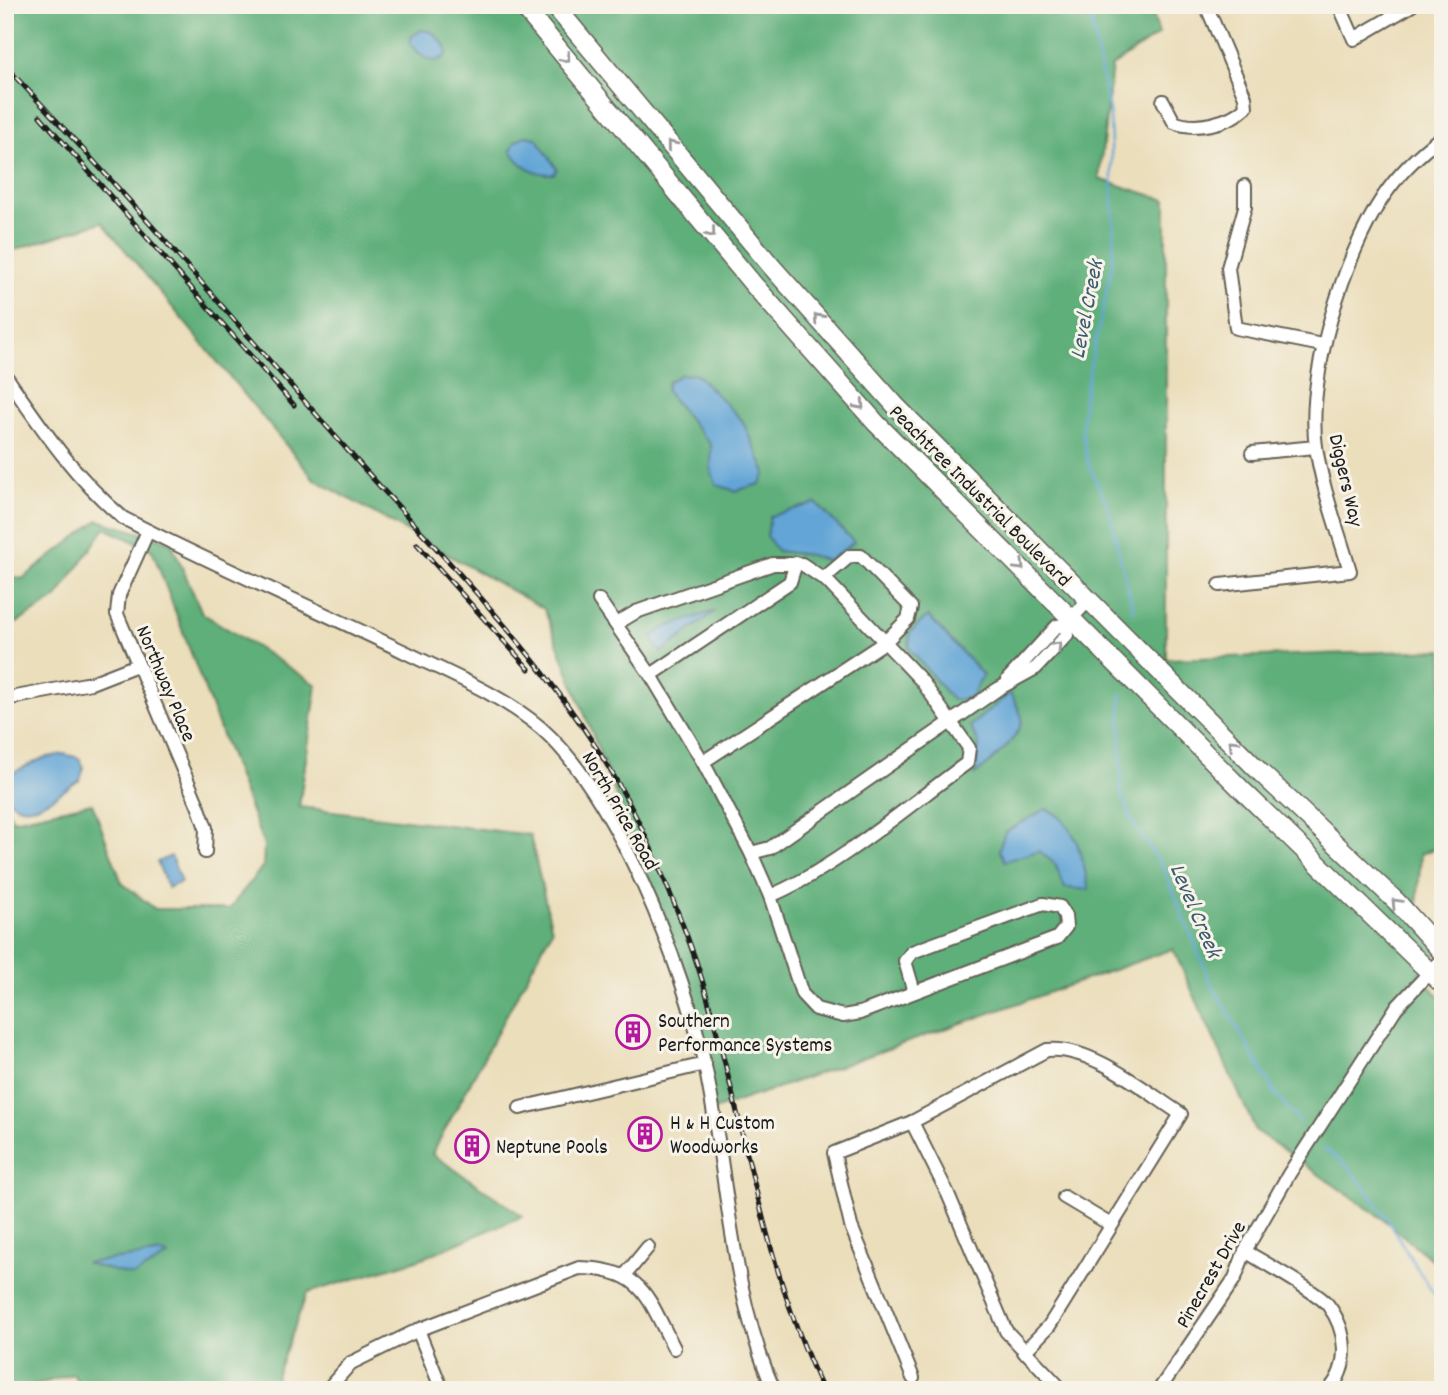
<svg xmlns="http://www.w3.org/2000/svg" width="1448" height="1395" font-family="Dekko,sans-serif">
<rect width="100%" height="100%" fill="#f7f3e8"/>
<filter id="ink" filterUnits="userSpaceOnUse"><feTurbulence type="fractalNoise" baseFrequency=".0143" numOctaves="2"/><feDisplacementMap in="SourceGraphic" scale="14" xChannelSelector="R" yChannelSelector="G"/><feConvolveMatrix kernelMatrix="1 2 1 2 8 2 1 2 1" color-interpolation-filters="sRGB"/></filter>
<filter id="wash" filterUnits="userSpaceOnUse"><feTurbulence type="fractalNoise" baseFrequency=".00686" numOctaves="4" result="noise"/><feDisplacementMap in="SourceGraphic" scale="28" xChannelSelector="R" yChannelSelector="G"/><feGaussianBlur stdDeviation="1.57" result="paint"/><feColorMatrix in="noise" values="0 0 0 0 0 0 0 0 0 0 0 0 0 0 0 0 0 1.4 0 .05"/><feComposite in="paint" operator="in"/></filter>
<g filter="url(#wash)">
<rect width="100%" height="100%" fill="#ebdebb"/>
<g fill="#5faf7a" stroke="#3e664b" stroke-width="2">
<path d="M5,5H1150L1159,34L1112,66L1099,179L1166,200V659L1443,650V845L1421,854L1417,905L1443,932V948L1418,976L1443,999V1269L1383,1219L1256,1131L1173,949L714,1110L694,997L544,609L314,479L102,222L5,253V96L11,94L5,88Z"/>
<path d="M98,520L171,542L202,613L317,685L299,807L530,835L552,930L432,1154L523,1216L420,1259L307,1293L271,1390H83L73,1374L20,1390H5V806L13,820L92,803L122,883L155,909H229L263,866L264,846L152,550L105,528L56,599L5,630V574L22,579Z"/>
</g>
<g fill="#62a5d6" stroke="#3f6079" stroke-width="2">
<path d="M422,30L432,32L446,46L447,54C433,70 421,55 410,44L412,36Z"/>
<path d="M525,136L536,138L557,169L554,174C536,175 519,166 511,150L515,142Z"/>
<path d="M696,374L742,420L766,473L760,484L735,491L717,485L711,472V445L666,391L668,382L680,375Z"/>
<path d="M816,503L854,542L828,561L810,555L777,551L767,536L770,516Z"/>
<path d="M715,611L661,653L651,637L666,627Z"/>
<path d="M928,616L983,675L970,698L952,700L909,648L910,632Z"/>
<path d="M1010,693C1014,700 1021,711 1022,719C1022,736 988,765 975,775L979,744L970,726Z"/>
<path d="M64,754L79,758L84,767L80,780C57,794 27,823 6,797L10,774L43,758Z"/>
<path d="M1046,809C1077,820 1083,861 1089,890L1065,888L1055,864L1039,851L1005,861L999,850L1005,832Z"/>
<path d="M171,856L181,882L168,888L157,862Z"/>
<path d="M163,1253L168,1256L133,1276L85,1263Z"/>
</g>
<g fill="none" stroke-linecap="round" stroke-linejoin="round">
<g stroke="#62a5d6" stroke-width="2.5">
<path d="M1088,5L1110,116L1114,237L1112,266L1084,396L1082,431L1088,463L1107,504L1134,612"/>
<path d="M1121,694V795L1134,825L1163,867L1211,983L1277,1096L1300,1122"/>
<path d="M1323,1148C1372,1175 1407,1262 1443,1306"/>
</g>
</g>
</g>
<g filter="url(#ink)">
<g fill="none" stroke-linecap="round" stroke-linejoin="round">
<g stroke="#646054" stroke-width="16">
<g id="minor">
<path d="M1339,5L1354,39L1412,5"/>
<path d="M1163,101L1174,122C1195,131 1230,123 1246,107L1245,97L1206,5"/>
<path d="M1245,186V207L1228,268L1236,328L1322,345"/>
<path d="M5,375C41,427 74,477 123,518C216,566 312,607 407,653C452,675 502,695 541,728C616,794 684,968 705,1066C728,1172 729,1289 774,1390"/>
<path d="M1252,453L1316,447"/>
<path d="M148,531L119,595L117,614L199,808L206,828L205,852"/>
<path d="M1220,585L1350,571C1338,530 1322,488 1316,447C1306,377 1344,255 1383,197C1399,173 1420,153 1443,136"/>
<path d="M599,600L652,677L703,762L751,853L770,896L802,994L816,1009L843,1016L860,1013L1057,938L1066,927L1065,916L1060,907L1043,904L912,952L905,961L914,992"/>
<path d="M616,624L636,612L773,564H802L827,581L921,680L969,748L967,763C909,805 835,869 770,896"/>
<path d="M651,675L790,582L796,563"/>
<path d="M1008,679L1057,626L1065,625L1090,599"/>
<path d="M5,699L91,683L137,665"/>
<path d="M703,762L885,642L908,619L911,607L861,556H850L824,578"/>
<path d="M751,853L770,848L998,689L1036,668L1067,635L1065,625"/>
<path d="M520,1108L705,1064"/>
<path d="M912,1122L948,1194L1006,1331L1062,1390"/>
<path d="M1064,1197L1111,1225"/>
<path d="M1245,1251C1261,1261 1319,1293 1328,1305C1347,1330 1351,1365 1329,1390"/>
<path d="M626,1274L648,1247"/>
<path d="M418,1330L442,1390"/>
<path d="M913,1378L851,1226L834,1153L912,1122L1047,1050C1091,1045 1145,1091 1181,1114L1049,1326L1024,1352"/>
<path d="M327,1390L351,1363L418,1330L579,1268C644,1269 647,1297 674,1348"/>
<path d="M1159,1390L1235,1278L1245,1251L1289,1174L1396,1008L1443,958"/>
</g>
</g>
<g stroke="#646054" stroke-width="21">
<g id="highway">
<path d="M522,5L753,284L876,423L1242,790L1443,985"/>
<path d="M554,5L772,267L895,405L1260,772L1397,902L1443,953"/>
</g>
</g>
<use href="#minor" stroke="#fff" stroke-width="12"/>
<use href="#highway" stroke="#fff" stroke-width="18"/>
<g stroke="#1c1c1c" stroke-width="5">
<g id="rail">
<path d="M5,66C125,191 236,323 350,453C458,575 581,692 649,844C667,885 685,927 699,970C743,1109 760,1257 823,1390"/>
<path d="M40,116L294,405"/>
<path d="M417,544L529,669"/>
</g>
</g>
<use href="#rail" stroke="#f7f3e8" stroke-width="2.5" stroke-dasharray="8" stroke-linecap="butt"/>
</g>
<defs><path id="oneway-chevron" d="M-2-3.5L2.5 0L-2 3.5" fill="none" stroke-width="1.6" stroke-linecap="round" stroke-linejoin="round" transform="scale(1.75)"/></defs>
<g stroke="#999">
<use href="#oneway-chevron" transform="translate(566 58) rotate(50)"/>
<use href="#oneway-chevron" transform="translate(671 145) rotate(-129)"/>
<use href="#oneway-chevron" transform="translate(711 233) rotate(51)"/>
<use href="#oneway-chevron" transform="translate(818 318) rotate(-132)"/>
<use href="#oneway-chevron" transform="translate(860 405) rotate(48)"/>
<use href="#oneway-chevron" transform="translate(1020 566) rotate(45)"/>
<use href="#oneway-chevron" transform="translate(1057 646) rotate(-46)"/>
<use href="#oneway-chevron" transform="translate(1233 744) rotate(-135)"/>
<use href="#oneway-chevron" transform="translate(1396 903) rotate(-134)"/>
</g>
</g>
<defs>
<g id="building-ring" transform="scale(1.75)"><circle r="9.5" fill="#f7f3e8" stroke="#b5179e" stroke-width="1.5"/><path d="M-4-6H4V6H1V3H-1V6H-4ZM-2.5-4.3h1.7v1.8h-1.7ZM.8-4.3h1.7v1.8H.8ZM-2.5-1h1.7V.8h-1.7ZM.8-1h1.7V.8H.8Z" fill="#b5179e"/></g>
</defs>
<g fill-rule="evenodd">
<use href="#building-ring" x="633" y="1032"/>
<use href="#building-ring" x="645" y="1134"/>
<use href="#building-ring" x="472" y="1146"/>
</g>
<g text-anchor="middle" stroke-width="6" stroke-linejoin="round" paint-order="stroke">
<g font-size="21" fill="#1c1c1c" stroke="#f7f3e8">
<text transform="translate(1347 480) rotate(77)" y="7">Diggers Way</text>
<text transform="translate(981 495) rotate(45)" y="7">Peachtree Industrial Boulevard</text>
<text transform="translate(167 683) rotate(67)" y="7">Northway Place</text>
<text transform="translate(621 810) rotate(60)" y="7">North Price Road</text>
<text transform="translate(1210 1274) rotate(-60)" y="7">Pinecrest Drive</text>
</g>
<g font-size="21" fill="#1c1c1c" stroke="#f7f3e8" text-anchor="start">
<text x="658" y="1027">Southern<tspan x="658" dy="24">Performance Systems</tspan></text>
<text x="670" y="1129">H &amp; H Custom<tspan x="670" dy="24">Woodworks</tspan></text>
<text x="496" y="1153">Neptune Pools</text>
</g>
<g font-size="23" font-style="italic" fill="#3c5a70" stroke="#f7f3e8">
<text transform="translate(1085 309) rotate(-79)" y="8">Level Creek</text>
<text transform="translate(1197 910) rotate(67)" y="8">Level Creek</text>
</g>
</g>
<rect width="1448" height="1395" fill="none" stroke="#f7f3e8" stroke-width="28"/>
</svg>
